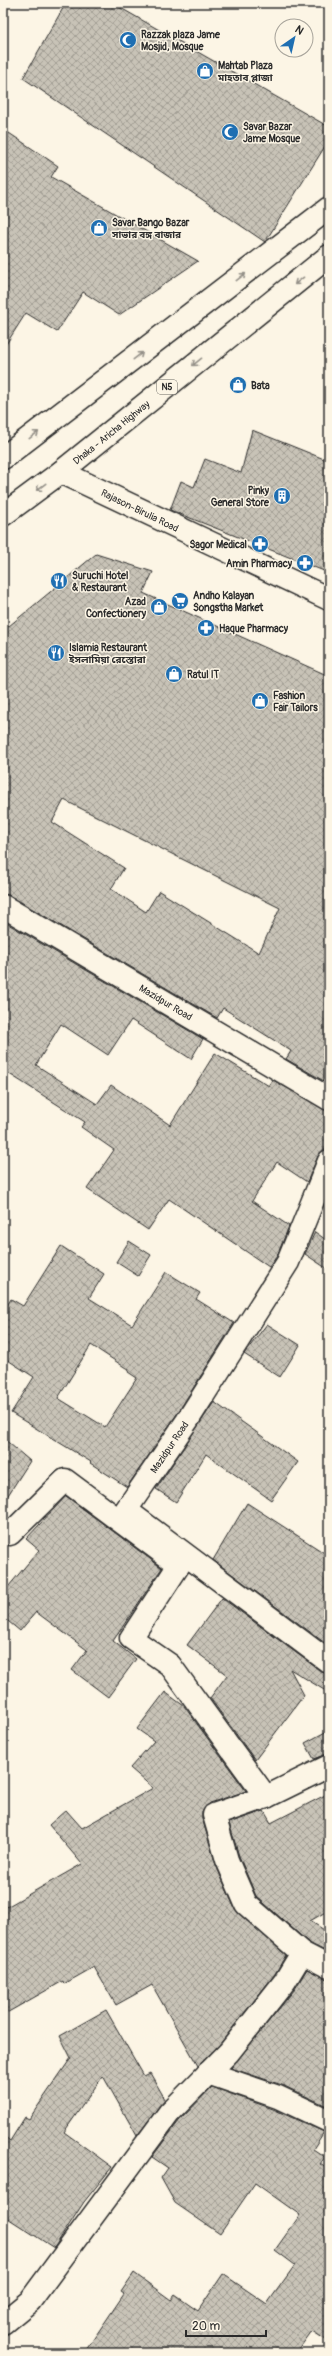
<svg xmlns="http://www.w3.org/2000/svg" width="332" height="2356" font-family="Pangolin,'Noto Sans Bengali',sans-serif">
<defs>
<pattern id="building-cross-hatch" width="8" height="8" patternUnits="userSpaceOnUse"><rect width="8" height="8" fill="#c8c3b7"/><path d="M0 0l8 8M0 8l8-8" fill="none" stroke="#a39f95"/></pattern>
</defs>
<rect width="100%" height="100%" fill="#fcf5e5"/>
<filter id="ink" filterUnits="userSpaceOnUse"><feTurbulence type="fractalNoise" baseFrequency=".025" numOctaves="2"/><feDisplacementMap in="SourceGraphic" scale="8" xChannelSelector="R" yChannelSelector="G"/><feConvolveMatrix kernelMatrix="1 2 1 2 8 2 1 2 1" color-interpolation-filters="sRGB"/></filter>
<g filter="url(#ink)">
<g fill="url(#building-cross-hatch)" stroke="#2b2b2b" fill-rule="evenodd">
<path d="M66,3H112L329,127V140L265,242L23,78Z"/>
<path d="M3,129L58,166L51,177L198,261L119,315L83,292L57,332L26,313L3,349Z"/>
<path d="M252,430L329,461V573L170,510L181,481L194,487L205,459L241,473Z"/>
<path d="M96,554L153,572L143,593L329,676V1084L286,1059L291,1051L223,1008L217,1018L9,895L3,894V631ZM64,800L280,908L259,953L159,891L146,912L111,889L124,868L52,822Z"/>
<path d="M3,921L203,1039L191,1059L131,1020L108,1055L61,1024L36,1065L97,1104L111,1085L170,1125L215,1053L269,1086L273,1080L329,1111V1144L318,1156L307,1182L277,1162L252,1201L289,1226L277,1256L269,1267L169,1199L148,1230L87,1189L114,1150L81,1127L85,1122L3,1070Z"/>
<path d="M315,1232L329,1242V1270L305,1254Z"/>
<path d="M129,1241L151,1255L138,1276L116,1262Z"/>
<path d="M61,1246L104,1274L89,1298L132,1325L166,1272L200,1293L196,1299L234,1323L177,1414L127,1487L90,1463L91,1462L11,1413L34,1377L3,1357V1312L11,1299L23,1306ZM91,1345L129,1370L128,1372L137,1378L105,1427L58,1398Z"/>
<path d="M267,1324L300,1345L280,1377L244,1354Z"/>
<path d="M214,1402L298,1462L271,1500L206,1454L176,1502L156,1489Z"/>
<path d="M3,1438L30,1461L3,1503Z"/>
<path d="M66,1496L162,1568L113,1641L136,1659L108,1697L72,1670L87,1650L36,1612L20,1631L3,1617V1593L39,1550L26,1539Z"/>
<path d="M247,1503L329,1556V1646L213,1560Z"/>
<path d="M222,1598L322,1672L329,1674V1693L290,1669L304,1695L255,1760L210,1698L227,1675L187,1645Z"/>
<path d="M165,1692L184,1706L246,1791L210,1803L202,1812V1818L216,1865L235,1909L286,1955L275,1974L220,2044L198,2066L152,1985L116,2005L94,1967L64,1984L63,1981L3,2015V1909L82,1864L49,1825L66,1810L82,1828L153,1788L130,1768L154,1741L137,1729Z"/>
<path d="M329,1730V1754L314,1759L305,1743Z"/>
<path d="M329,1793V1910L310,1921L329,1933V1953L309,1943L256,1896L239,1856L229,1823L264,1811L271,1823Z"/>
<path d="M307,1969L329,1979V2107L282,2085L231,2068L295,1989Z"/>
<path d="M106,2010L144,2076L150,2073L165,2099L137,2136L103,2076L64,2132L112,2167L84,2202L54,2248L3,2215V2135L10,2141L25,2117L29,2119L71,2058L60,2036Z"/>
<path d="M212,2087L273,2109L324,2132L313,2149L325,2157L320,2164L329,2170V2342L312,2331L296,2353H84L124,2294L121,2292L134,2273L171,2300L175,2295L198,2311L223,2274L267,2304L295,2265L275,2250L300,2215L255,2183L220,2234L175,2203L161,2178L168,2168L152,2157L179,2121Z"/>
</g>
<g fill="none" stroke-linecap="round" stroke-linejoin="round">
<g stroke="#2b2b2b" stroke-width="25">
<g id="minor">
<path d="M61,472L329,599"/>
<path d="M3,906L329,1099"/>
<path d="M329,1161L288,1262L187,1421L126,1510L329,1662"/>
<path d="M3,1529L10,1534L65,1480L179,1565L131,1638L170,1665L266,1797L214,1815L227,1860L246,1904L302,1953L285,1981L229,2052L169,2113L30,2301L3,2323"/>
<path d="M266,1797L329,1766"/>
<path d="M302,1953L329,1967"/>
<path d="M208,2073L278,2097L329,2121"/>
</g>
</g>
<g stroke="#2b2b2b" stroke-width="25">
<g id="highway">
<path d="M3,458L329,208"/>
<path d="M3,515L61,472L329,256"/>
</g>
</g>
<use href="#minor" stroke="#fcf5e5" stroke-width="22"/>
<use href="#highway" stroke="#fcf5e5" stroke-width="22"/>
</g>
<defs><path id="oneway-shaft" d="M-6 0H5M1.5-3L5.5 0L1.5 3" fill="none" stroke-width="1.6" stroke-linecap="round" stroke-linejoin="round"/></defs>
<g stroke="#949088">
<use href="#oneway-shaft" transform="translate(241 277) rotate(-38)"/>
<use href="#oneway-shaft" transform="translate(299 281) rotate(141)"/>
<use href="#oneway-shaft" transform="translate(138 356) rotate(-38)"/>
<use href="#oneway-shaft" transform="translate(197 362) rotate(141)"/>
<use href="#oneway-shaft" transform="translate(34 435) rotate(-37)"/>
<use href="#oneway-shaft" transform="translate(41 487) rotate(143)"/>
</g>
</g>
<defs>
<g id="mosque-disc" transform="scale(0.9)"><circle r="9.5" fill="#1f6fb2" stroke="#fcf5e5"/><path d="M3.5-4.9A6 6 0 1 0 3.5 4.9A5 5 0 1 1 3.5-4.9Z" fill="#fff"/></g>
<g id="shop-disc" transform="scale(0.9)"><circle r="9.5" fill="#1f6fb2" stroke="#fcf5e5"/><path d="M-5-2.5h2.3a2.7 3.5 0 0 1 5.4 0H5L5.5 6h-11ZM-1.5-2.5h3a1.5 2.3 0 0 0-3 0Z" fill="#fff"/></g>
<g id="building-disc" transform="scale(0.9)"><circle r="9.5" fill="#1f6fb2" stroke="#fcf5e5"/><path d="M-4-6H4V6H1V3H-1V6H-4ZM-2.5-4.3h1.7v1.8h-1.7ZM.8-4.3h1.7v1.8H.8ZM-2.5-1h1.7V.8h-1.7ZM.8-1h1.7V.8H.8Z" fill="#fff"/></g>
<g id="pharmacy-disc" transform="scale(0.9)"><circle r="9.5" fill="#1f6fb2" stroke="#fcf5e5"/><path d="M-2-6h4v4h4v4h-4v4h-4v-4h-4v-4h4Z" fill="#fff"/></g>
<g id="restaurant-disc" transform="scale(0.9)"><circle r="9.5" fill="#1f6fb2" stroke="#fcf5e5"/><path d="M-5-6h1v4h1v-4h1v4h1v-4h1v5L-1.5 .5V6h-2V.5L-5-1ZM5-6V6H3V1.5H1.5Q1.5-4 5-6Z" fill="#fff"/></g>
<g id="supermarket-disc" transform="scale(0.9)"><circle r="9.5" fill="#1f6fb2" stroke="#fcf5e5"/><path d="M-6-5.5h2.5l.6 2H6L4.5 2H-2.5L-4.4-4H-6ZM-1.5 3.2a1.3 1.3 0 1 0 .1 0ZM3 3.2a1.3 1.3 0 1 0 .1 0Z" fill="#fff"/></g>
</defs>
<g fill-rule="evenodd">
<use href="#mosque-disc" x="128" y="40"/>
<use href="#shop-disc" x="205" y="71"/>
<use href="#mosque-disc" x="230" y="132"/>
<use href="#shop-disc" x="99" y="228"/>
<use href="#shop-disc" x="238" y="385"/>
<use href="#building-disc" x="282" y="496"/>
<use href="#pharmacy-disc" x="260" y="544"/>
<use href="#pharmacy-disc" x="305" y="563"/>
<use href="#restaurant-disc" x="59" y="581"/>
<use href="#supermarket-disc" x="180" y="601"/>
<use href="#shop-disc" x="159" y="607"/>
<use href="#pharmacy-disc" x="206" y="628"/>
<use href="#restaurant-disc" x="56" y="653"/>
<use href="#shop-disc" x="174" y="674"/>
<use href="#shop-disc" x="260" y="701"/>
</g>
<g text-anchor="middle" stroke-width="3" stroke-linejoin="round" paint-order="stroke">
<rect fill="#fcf5e5" stroke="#6a6863" stroke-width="1" x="157" y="380" width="20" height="14" rx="3"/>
<g font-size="9" font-weight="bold" fill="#2b2b2b">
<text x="167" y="390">N5</text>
</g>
<g font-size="10" font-weight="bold" fill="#2b2b2b" stroke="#fcf5e5" text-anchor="start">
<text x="141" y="38">Razzak plaza Jame<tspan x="141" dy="12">Mosjid, Mosque</tspan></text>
<text x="218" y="69">Mahtab Plaza<tspan x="218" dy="12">মাহতাব প্লাজা</tspan></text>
<text x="243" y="130">Savar Bazar<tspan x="243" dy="12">Jame Mosque</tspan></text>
<text x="112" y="226">Savar Bango Bazar<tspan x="112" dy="12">সাভার বঙ্গ বাজার</tspan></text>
<text x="251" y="389">Bata</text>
<text x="269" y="494" text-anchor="end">Pinky<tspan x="269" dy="12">General Store</tspan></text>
<text x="247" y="548" text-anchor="end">Sagor Medical</text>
<text x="292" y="567" text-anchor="end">Amin Pharmacy</text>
<text x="72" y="579">Suruchi Hotel<tspan x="72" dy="12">&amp; Restaurant</tspan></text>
<text x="193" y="599">Andho Kalayan<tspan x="193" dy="12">Songstha Market</tspan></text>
<text x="146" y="605" text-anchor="end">Azad<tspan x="146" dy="12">Confectionery</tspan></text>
<text x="219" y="632">Haque Pharmacy</text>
<text x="69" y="651">Islamia Restaurant<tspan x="69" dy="12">ইসলামিয়া রেস্তোরা</tspan></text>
<text x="187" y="678">Ratul IT</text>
<text x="273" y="699">Fashion<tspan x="273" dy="12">Fair Tailors</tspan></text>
</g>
<g font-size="10" fill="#2b2b2b" stroke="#fcf5e5">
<text transform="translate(111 432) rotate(-39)" y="4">Dhaka - Aricha Highway</text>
<text transform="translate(140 510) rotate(26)" y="4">Rajason-Birulia Road</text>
<text transform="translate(166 1002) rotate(31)" y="4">Mazidpur Road</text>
<text transform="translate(169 1447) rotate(-56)" y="4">Mazidpur Road</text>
</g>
</g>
<rect width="332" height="2356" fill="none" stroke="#fcf5e5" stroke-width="16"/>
<rect x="8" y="8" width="316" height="2340" fill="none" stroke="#2b2b2b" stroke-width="1.5" filter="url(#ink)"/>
<g transform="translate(294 38) rotate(34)"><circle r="19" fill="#fcf5e5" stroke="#a8a49b"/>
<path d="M0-3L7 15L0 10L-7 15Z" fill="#1f6fb2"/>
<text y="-6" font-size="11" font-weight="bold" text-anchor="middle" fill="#2b2b2b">N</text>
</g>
<path d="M186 2330v6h80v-6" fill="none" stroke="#2b2b2b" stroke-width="2"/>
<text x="192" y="2330" font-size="12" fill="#2b2b2b" stroke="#fcf5e5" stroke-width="3" paint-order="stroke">20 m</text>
</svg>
